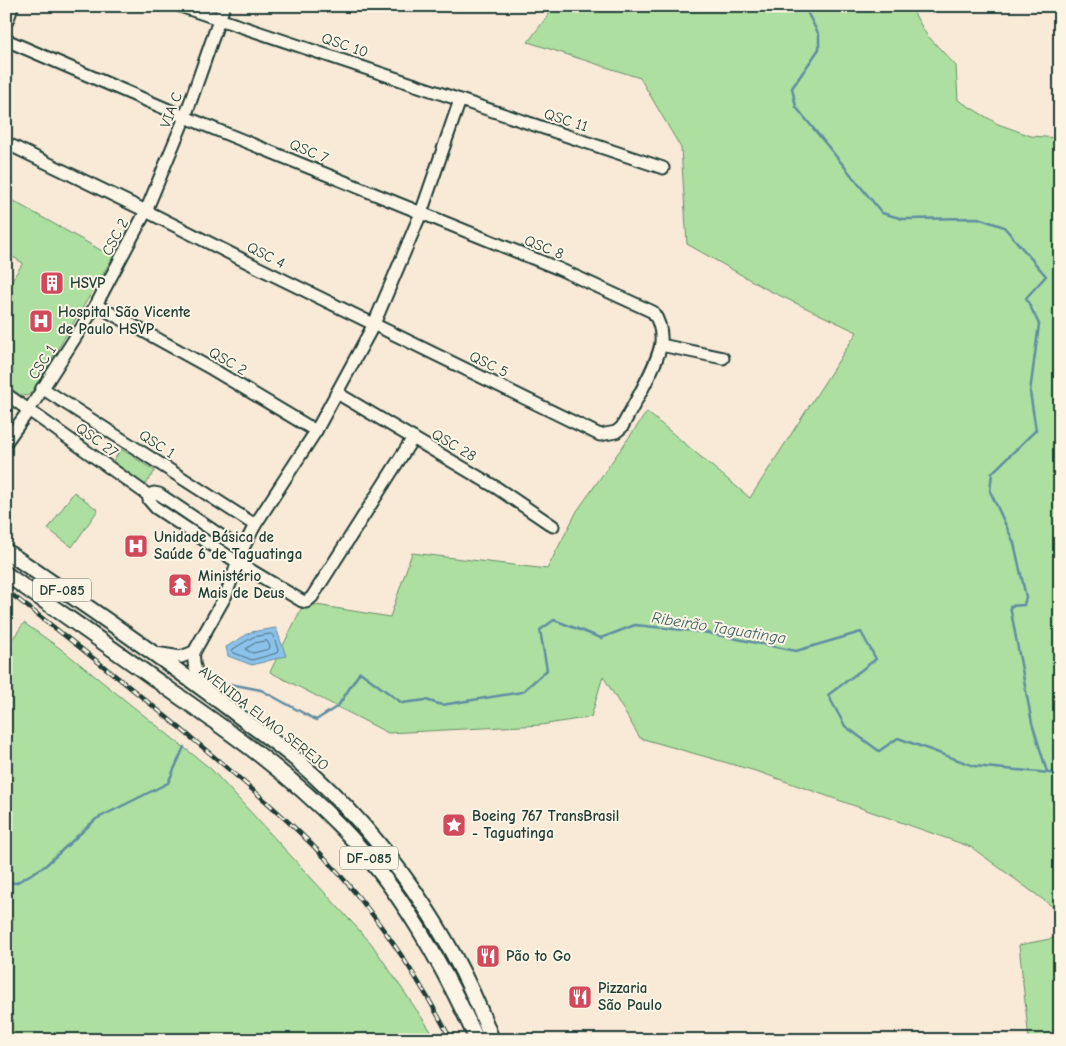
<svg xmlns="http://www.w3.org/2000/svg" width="1066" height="1046" font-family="'Comic Neue',sans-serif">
<rect width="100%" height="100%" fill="#f9e9d7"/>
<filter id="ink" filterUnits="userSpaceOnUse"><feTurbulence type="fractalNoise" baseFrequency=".02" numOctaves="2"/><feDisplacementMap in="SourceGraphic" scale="10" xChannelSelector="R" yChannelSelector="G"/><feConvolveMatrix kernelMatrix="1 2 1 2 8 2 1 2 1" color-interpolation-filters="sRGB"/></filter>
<g filter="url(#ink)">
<g fill="#addfa0" stroke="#668e6a">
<path d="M555,6H910L926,34L956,66L958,100L998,124L1031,136L1058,138L1060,135V912L971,847L759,772L640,738L603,676L591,717L541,725L388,733L270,672L304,603L390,617L412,553L547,569L577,511L647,412L750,498L857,332L768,290L687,244L681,148L640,78L528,42Z"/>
<path d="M6,197L113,257L32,392L27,396L20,395L6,385V289L23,263L6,253Z"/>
<path d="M121,449L155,471L145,485L112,463Z"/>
<path d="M74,492L98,510L72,547L48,529Z"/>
<path d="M24,623L61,649L211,769L371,943L437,1040H6V648Z"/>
<path d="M1060,937V1040H1029L1019,945Z"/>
</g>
<path fill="#8bc2ea" stroke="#608da1" d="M276,628L286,656L252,665L228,656L226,647L251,632Z"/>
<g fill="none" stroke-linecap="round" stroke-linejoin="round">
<g stroke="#4a727d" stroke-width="1">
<path d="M271,634L273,635L278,650L277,653L252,660L232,652L233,649L253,637Z"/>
<path d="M267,641L270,646L269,649L253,653L246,650L247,648L255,643Z"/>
</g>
<g stroke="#608da1" stroke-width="2.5">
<path d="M804,6L819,35V49L792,88L796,107L882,213L903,219L978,218L1004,227L1046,276L1026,298L1039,324L1030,392L1036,430L992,473L990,491L1014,543L1026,597L1024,605L1010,606L1032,723L1047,772"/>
<path d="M230,684L261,690L316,720L338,706L360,672L402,703L426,700L442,705L522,692L547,670L540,630L554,620L601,638L635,625L703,632L796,651L861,632L876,659L828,695L845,726L879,751L898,738L974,766L1060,774"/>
<path d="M6,882L16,883L45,866L96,819L168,783L184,747"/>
</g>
<g stroke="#1f3d34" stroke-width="15">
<g id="minor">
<path d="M180,6L663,168"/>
<path d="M6,40L185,117L557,268L653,312C659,321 662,330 661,342C660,361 632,407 622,427L616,432L600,435L259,268L146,211L6,143"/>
<path d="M96,305L212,369L316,431"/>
<path d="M661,345L723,358"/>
<path d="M42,388L255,525"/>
<path d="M337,393L497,488L553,526"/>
<path d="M6,394L148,495L149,500L156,508L237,562L302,601L306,602L312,597L413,438"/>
<path d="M6,442L29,410L96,305L146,211L185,117L224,6"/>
<path d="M148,495L154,493L159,494L242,550"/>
<path d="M155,653L181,657L194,652"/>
<path d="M206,689C198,677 192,667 194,652L226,595L242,550L255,525L316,431L374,324L421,213L460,100"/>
</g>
</g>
<g stroke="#1f3d34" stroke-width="18">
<g id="major">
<path d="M6,20L11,6"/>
<path d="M6,551C82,603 158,655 231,710C254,728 279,744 300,763C385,837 453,934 492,1040"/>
<path d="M6,574C61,613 116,651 170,690C230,732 290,774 341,827C400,888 442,963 477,1040"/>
</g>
</g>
<use href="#minor" stroke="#fcf5e5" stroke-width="11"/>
<use href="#major" stroke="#fcf5e5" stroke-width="14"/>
<g stroke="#1f3d34" stroke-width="4.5">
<path id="rail" d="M6,590C63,634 119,678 175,724C226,767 278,809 324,857C375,912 417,974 451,1040"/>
</g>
<use href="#rail" stroke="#fcf5e5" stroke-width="2.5" stroke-dasharray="8" stroke-linecap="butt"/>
</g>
</g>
<defs>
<g id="building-square" transform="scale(1.25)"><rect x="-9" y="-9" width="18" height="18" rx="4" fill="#d1495b" stroke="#fcf5e5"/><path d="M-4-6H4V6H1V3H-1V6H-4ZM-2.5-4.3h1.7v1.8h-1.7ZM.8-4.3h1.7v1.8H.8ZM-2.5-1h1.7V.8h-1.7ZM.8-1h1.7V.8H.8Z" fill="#fff"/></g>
<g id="hospital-square" transform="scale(1.25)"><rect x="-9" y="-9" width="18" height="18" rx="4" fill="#d1495b" stroke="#fcf5e5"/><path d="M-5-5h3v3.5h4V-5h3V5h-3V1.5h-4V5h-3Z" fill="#fff"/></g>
<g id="temple-square" transform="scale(1.25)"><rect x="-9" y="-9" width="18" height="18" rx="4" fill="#d1495b" stroke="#fcf5e5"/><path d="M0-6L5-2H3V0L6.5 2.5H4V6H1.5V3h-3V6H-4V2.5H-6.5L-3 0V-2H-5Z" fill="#fff"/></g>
<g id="sight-square" transform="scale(1.25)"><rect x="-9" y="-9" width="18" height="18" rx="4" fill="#d1495b" stroke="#fcf5e5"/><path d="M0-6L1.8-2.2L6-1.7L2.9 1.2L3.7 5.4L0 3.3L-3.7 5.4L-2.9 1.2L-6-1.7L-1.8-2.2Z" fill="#fff"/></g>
<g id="restaurant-square" transform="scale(1.25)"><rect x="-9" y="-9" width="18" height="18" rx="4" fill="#d1495b" stroke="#fcf5e5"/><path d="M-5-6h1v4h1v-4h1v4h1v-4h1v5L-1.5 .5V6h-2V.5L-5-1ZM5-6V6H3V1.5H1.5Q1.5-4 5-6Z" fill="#fff"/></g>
</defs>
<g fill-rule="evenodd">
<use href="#building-square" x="52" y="283"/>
<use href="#hospital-square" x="41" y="321"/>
<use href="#hospital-square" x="136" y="546"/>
<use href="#temple-square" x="180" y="585"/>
<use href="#sight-square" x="454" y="825"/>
<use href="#restaurant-square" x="488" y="956"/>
<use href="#restaurant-square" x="580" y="997"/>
</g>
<g text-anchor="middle" stroke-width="4" stroke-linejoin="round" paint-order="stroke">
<g fill="#fcf5e5" stroke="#617469" stroke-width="1">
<rect x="33" y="578.5" width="58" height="23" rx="4"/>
<rect x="340" y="846.5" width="58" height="23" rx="4"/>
</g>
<g font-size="14" font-weight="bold" fill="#1f3d34">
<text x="62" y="595">DF-085</text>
<text x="369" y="863">DF-085</text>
</g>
<g font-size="15" fill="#1f3d34" stroke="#fcf5e5">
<text transform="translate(345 45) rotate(19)" y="5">QSC 10</text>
<text transform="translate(171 110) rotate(-69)" y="5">VIA C</text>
<text transform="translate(566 120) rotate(18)" y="5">QSC 11</text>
<text transform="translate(309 151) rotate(22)" y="5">QSC 7</text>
<text transform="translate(115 237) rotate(-62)" y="5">CSC 2</text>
<text transform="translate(544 247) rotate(22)" y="5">QSC 8</text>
<text transform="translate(266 255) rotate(27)" y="5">QSC 4</text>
<text transform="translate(228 361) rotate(30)" y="5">QSC 2</text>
<text transform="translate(42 362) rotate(-57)" y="5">CSC 1</text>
<text transform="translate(489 364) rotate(26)" y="5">QSC 5</text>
<text transform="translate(97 440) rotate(36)" y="5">QSC 27</text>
<text transform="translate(157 444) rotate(33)" y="5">QSC 1</text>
<text transform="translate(454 445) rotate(31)" y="5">QSC 28</text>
<text transform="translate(264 718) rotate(38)" y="5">AVENIDA ELMO SEREJO</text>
</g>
<g font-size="15" font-weight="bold" fill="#1f3d34" stroke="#fcf5e5" text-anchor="start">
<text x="70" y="288">HSVP</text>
<text x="58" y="317">Hospital São Vicente<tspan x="58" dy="17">de Paulo HSVP</tspan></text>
<text x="154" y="542">Unidade Básica de<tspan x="154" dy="17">Saúde 6 de Taguatinga</tspan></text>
<text x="198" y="581">Ministério<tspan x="198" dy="17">Mais de Deus</tspan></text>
<text x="472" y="821">Boeing 767 TransBrasil<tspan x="472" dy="17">- Taguatinga</tspan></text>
<text x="506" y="961">Pão to Go</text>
<text x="598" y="993">Pizzaria<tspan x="598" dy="17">São Paulo</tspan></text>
</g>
<g font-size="16" font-style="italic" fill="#3a5e62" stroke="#fcf5e5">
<text transform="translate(719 627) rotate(9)" y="6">Ribeirão Taguatinga</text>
</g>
</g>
<rect width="1066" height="1046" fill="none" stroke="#fcf5e5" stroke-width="25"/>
<rect x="12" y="12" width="1041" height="1021" fill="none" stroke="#1f3d34" stroke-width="2" filter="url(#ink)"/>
</svg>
